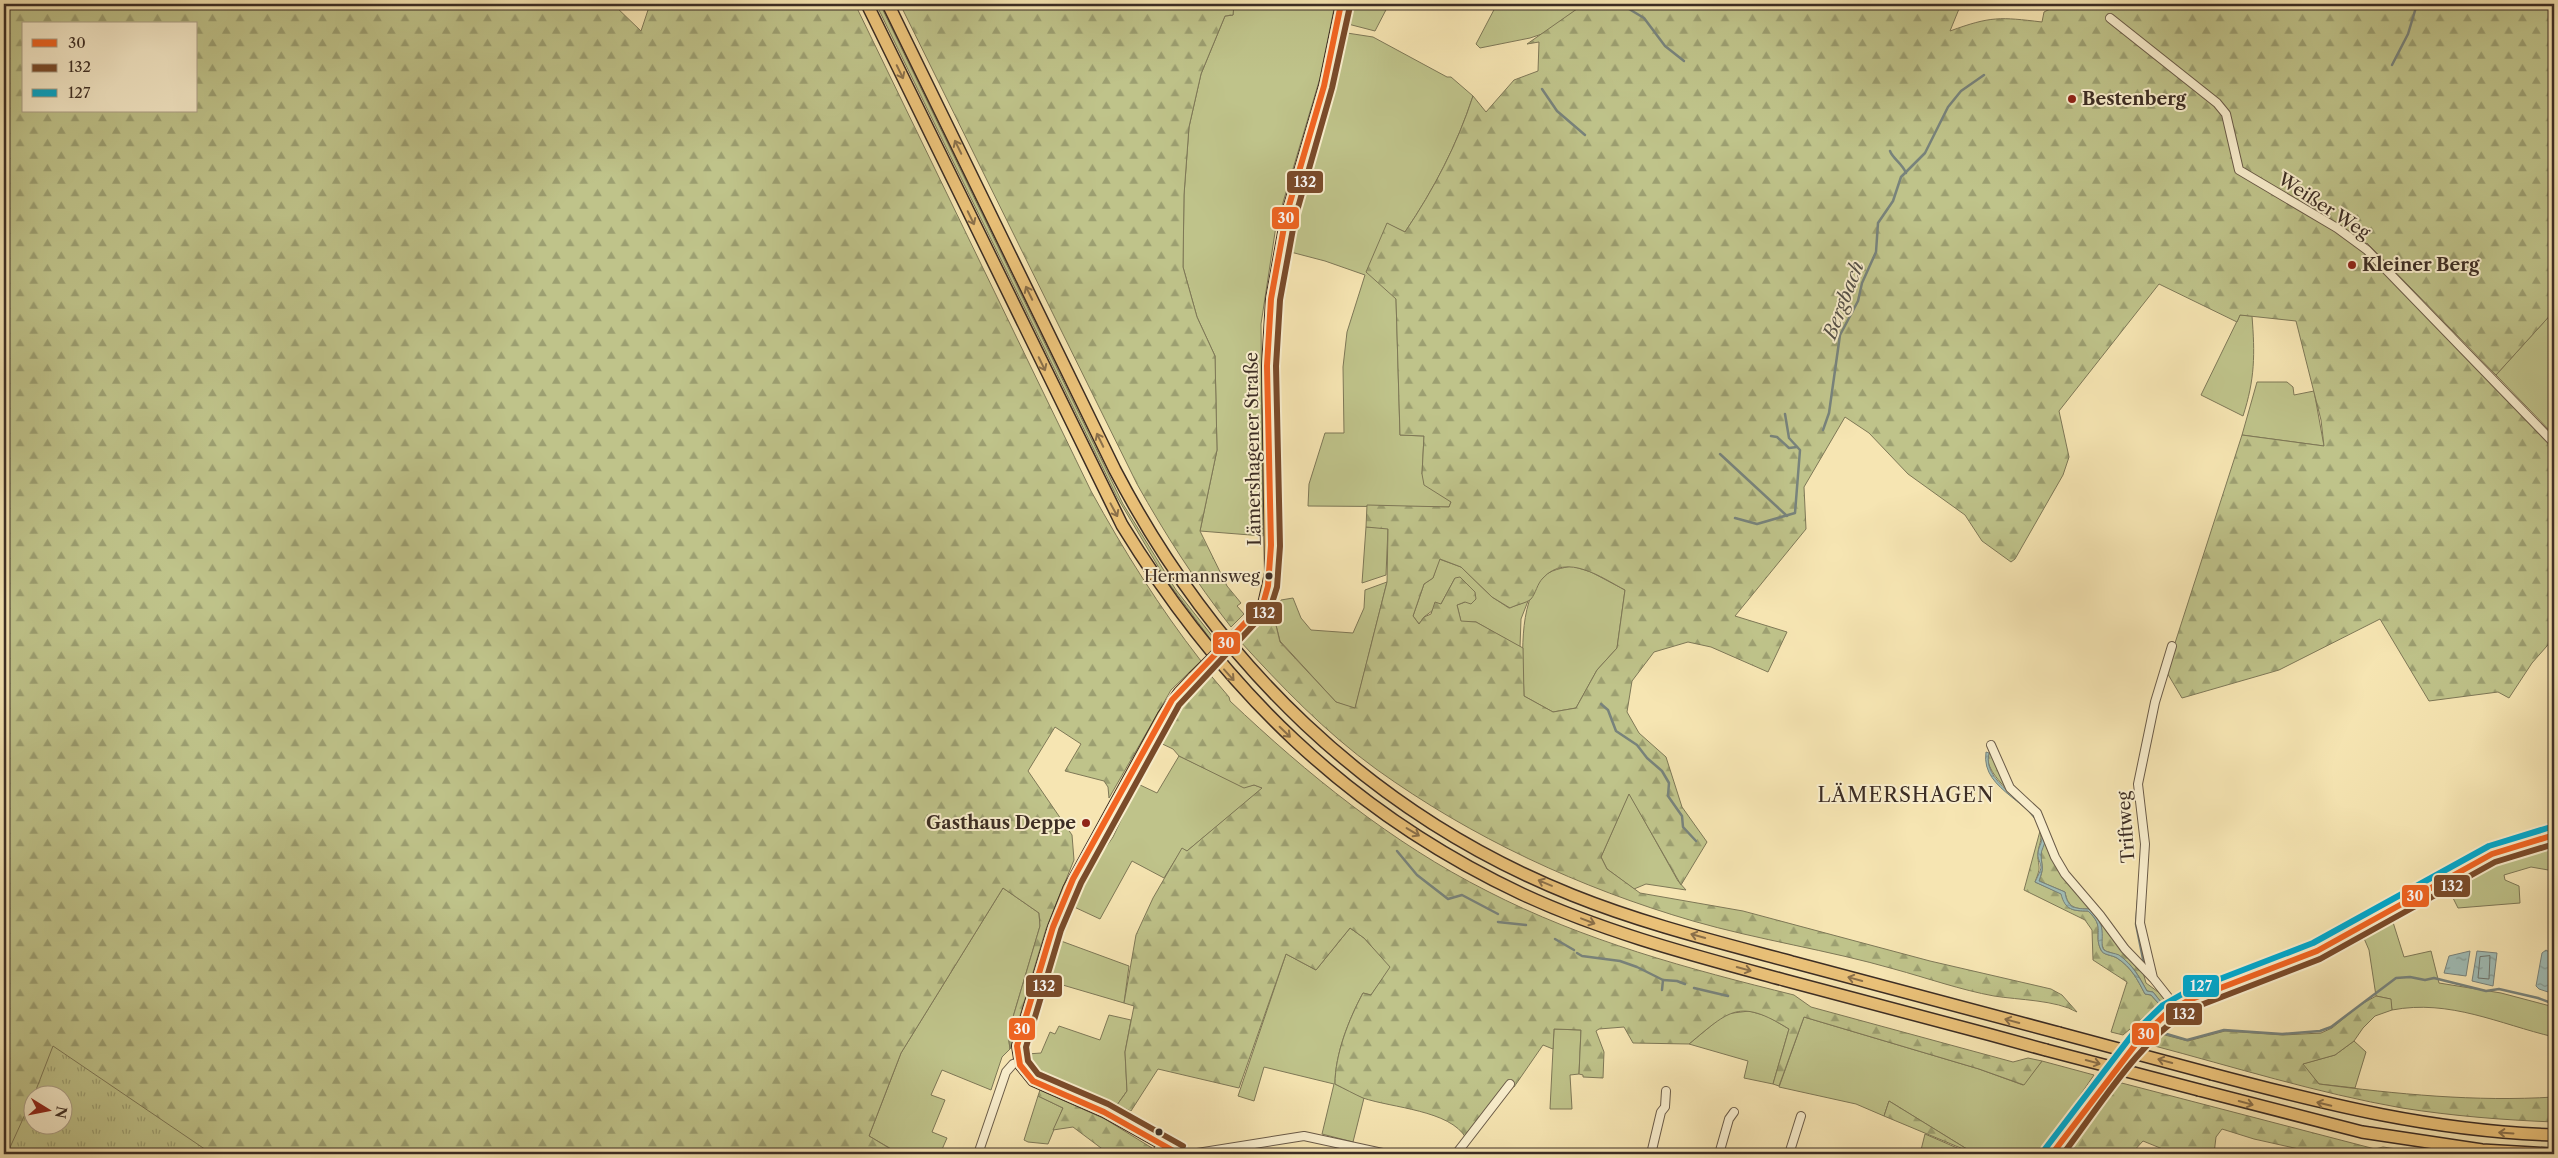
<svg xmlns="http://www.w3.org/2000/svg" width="2558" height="1158" font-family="'Libre Caslon Text',serif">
<defs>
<pattern id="forest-firs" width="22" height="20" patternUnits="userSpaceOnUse" patternTransform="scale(1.25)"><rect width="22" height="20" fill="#bfc38a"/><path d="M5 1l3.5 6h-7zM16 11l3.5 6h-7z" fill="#9c9f71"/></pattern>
<pattern id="park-tufts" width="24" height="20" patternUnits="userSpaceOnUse" patternTransform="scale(1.25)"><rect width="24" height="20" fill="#bfc38a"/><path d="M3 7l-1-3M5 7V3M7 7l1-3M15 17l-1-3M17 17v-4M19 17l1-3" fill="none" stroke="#9c9f71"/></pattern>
<pattern id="water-ripples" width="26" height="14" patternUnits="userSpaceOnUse" patternTransform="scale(1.25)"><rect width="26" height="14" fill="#a0bdb6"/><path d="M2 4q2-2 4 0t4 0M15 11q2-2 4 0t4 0" fill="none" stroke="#849a94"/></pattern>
</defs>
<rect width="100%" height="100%" fill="#f6e5b2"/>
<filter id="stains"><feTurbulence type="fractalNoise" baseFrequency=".004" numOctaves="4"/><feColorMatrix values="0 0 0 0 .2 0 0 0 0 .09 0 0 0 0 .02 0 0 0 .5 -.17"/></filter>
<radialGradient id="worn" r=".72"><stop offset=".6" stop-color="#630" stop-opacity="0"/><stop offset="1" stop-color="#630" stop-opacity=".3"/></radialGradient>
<g fill="#bfc38a" stroke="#7e7857">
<path d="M876,4H880L1123,504L1176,590L1217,642L1214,644L1165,578L1117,497Z"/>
<path d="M1234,4H1335L1320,78L1276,226L1261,324L1263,536L1200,531L1217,450L1215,356L1197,317L1183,267L1184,195L1189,127L1201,74L1225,16L1233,15Z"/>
<path d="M1347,4H1389L1375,31L1348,24L1345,21Z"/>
<path d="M1497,4H1584L1545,33L1530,38L1480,48L1476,44Z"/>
<path d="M1347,33L1373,37L1447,77H1451L1473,96C1457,145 1434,189 1405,232L1388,224L1396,298L1400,435L1424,436L1422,474L1451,502L1449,507L1308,506L1309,484L1325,433H1344L1343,367L1347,332L1365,275L1325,261L1283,250L1330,83L1339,39Z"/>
<path d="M2554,311V435L2496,375Z"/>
<path d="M2240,315L2252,316C2255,354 2255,379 2243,416L2201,395Z"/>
<path d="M2257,382H2287L2293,387L2294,395L2314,391L2324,446L2242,435Z"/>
<path d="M1366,527L1388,528L1386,575L1362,583Z"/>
<path d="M1439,559L1461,567L1492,597L1509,608L1528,601L1521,619L1520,647L1476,622H1461L1457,605L1465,602L1455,578L1441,604L1424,617L1419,624L1413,616L1424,584L1433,578Z"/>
<path d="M1572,566L1591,572L1625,590L1617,648L1597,670L1576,708L1553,712L1524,696C1523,663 1517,603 1543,577C1550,570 1562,568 1572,566Z"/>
<path d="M1387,582L1355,709L1336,702L1280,641L1273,613L1281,600L1293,598L1301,618L1311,630L1353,633L1364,608L1365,590Z"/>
<path d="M1179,756L1244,787L1254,785L1263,788L1187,851L1182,849L1164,878L1132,861L1100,919L1072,906L1080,884L1113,837L1138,784L1157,793Z"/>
<path d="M1629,793L1678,881L1686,890L1646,884L1634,889L1607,869L1601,857Z"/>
<path d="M2554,843V871L2531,867L2504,875L2505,880L2519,886L2520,903L2458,908L2447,886L2501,858Z"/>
<path d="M1003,888L1039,913L1040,926L1008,1034L1010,1049L1002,1057L991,1090L942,1070L931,1095L945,1100L932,1132L947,1138L940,1154H900L869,1136L901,1053Z"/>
<path d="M2392,919L2404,957L2431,951L2439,983L2501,993L2554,1007V1037C2499,1024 2450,999 2392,1010L2390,999L2376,996L2369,950L2363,936Z"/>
<path d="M1350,928L1364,938L1391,967L1371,995L1363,993C1349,1019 1335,1054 1335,1084L1364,1098L1353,1142L1322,1134L1334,1084L1264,1067L1254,1101L1238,1096L1286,954L1316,970Z"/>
<path d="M1061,941L1129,966L1124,1003L1049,981Z"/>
<path d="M1749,1011L1767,1016L1789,1029L1773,1084L1744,1078L1748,1061L1689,1044L1725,1014Z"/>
<path d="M1109,1015L1131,1020L1125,1052L1127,1091L1117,1105L1038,1071L1032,1066L1027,1054L1041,1053L1050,1032L1055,1034L1059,1026L1100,1040Z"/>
<path d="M1804,1017L1979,1069L2023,1085L2042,1061L2094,1075L2040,1154H1975L1889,1101L1884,1116L1856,1104L1779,1087Z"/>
<path d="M1554,1029L1581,1030L1579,1074L1570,1075L1572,1109H1550Z"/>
<path d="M2354,1041L2366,1052L2355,1088L2319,1084L2302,1064L2335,1055Z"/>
<path d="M1038,1096L1063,1108L1048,1144L1028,1142L1024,1140Z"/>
<path d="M1925,1134L1971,1154H1920Z"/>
</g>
<g fill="url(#forest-firs)" stroke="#7e7857" fill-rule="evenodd">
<path d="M4,4H613L641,31L650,4H855L1091,491C1124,551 1159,607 1201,661L1171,690L1109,798L1108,787L1104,781L1065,771L1081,744L1055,727L1028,771L1072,835L1074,860L1046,929L1010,1049L1008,1034L1040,926L1039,913L1003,888L901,1053L869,1136L889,1148L886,1154H4ZM24,24H196V111H24ZM32,1096H62V1126H32Z"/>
<path d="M900,4H1234L1233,15L1225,16L1201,74L1189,127L1184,195L1183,267L1197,317L1215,356L1217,450L1200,531L1227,586L1241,603L1237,606L1244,614L1231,627C1195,581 1165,534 1137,484Z"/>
<path d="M1584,4H1961L1950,31C1991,16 2000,17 2042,22L2044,12L2060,4H2554V311L2496,375L2367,243L2361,248L2554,448V638L2532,663L2509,698L2498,692L2429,701L2380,619L2279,670L2182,698L2166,671L2242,435L2324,446L2321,420L2296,321L2240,315L2237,322L2159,284L2059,411L2069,457L2063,475L2015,559L2011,562L1982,541L1965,515L1908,474L1869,433L1845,417L1804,487L1806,529L1735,616L1787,632L1768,672L1711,647L1688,642L1654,652L1632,681L1627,712L1639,733L1666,757L1682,807L1707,842L1681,885L1629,794L1601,857L1607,869L1640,893L1743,911L1930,961L2051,989L2062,995L2077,1012C2056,1000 2019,1000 1994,996C1961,990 1927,978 1894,969C1828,950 1759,940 1693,921C1580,888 1472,838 1376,769C1325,732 1281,686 1239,640L1252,626L1269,621L1273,613L1280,642L1336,702L1355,708L1387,582L1388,529L1366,527L1367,505L1449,507L1451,502L1424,485L1422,474L1424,436L1400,435L1396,299L1366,272L1387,223L1405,232C1434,189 1457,145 1473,96L1486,112L1514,80L1538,71L1539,42L1527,44ZM1440,559L1461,567L1492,597L1510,608C1515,605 1527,603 1531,599C1536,593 1537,584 1543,578C1567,552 1602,578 1625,590L1617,648L1597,670L1576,708L1553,712L1524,696L1523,648L1476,622L1461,621L1457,605L1465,602L1471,604L1476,599L1475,592L1460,577L1455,578L1441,604L1435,602L1431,614L1424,617L1419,624L1413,616L1424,584L1433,578Z"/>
<path d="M1207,671L1229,697L1230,701C1307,774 1392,843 1487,891C1584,941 1689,969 1794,995L1811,1007L2013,1062L2028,1058L2042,1061L2024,1085L1979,1069L1804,1017L1779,1086L1773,1084L1789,1029C1739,998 1730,1010 1689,1044L1633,1043L1624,1027L1599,1029L1596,1031L1604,1052L1603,1078L1583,1077V1075L1579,1074L1581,1030L1554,1029L1553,1049L1543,1045L1514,1087L1511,1086L1466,1138C1450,1110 1392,1108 1363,1098C1354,1094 1345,1089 1335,1084C1335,1054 1349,1019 1363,993L1371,995L1390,967L1364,938L1350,928L1316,970L1286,954L1239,1088L1158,1069L1131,1111L1117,1105L1127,1091L1125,1052L1134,1006L1124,1003L1136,935L1153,898L1182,848L1187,851L1262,788L1254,785L1244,788L1179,756L1173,749L1156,741L1186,693Z"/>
<path d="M1991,751L2008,789L2034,813L2042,825L2060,870L2143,972L2146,983L2165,997V1000L2161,1002L2153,992L2147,991C2136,971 2129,957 2105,951C2095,937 2111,926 2090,909C2075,909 2068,908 2065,892L2039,881C2044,867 2042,869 2041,855C2040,845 2047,842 2042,830C2035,809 1974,771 1991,751Z"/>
<path d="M2040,831C2043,841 2038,845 2038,854C2038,870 2042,864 2035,882L2062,894C2065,910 2073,911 2088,911C2106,927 2093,934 2101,950C2103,955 2112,955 2117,958C2132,968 2137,979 2145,994L2151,995L2159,1004L2123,1035L2111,1032L2127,982L2093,960L2092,930L2085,920L2024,890Z"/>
<path d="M2376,996L2391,999L2392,1010L2375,1016L2363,1028L2354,1041L2335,1055L2303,1064L2319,1084C2396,1094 2476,1102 2554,1097V1122C2503,1120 2453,1116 2402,1108C2317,1093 2234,1067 2151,1045L2161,1034L2188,1041L2225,1031L2283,1035L2321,1033L2332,1028L2360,1005Z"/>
<path d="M2114,1081L2375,1149L2383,1147L2431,1154H2321L2254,1139L2222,1129L2216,1137L2214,1154H2175L2143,1141L2131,1154H2057Z"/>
<path d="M1040,1090L1105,1119L1152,1148L1129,1154H1109L1073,1127L1053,1130L1063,1108L1038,1096Z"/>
<path d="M1889,1101L1975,1154L1884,1116Z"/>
</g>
<path fill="url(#park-tufts)" stroke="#7e7857" d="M53,1046L212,1154H7L32,1099V1126H62V1096L34,1095Z"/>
<g fill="url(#water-ripples)" stroke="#78837c">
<path d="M1986,752L1989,753C1980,787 2045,806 2045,840C2045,845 2041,850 2041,855C2042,870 2044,866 2039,881L2065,892C2067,908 2075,909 2090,909C2110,926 2098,944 2104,950C2108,953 2115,953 2119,955C2133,965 2139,977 2147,991L2153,992L2161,1002L2159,1004L2151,995L2145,994C2137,979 2132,968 2117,958C2112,955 2103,955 2101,950C2093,934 2106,927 2088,911C2073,911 2065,910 2061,894L2035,882C2037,878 2040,872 2041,868C2041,863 2037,858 2038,853C2038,848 2042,843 2042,838C2040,801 1980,793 1986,752Z"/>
<path d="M2546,950L2554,955V994L2539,989L2536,986L2542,953Z"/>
<path d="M2470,951L2466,976L2444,973L2449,956Z"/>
<path d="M2477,951L2497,953L2493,986L2472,981Z"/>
</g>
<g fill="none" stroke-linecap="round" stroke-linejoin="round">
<path stroke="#6e756d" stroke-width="1" d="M2490,956L2489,979L2478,978L2480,957Z"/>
<g stroke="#78837c" stroke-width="2.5">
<path d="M1626,4L1629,9L1644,18L1665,46L1684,61"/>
<path d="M2392,65L2408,34L2417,4"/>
<path d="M1542,89L1557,111L1585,135"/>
<path d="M1890,151C1893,159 1902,163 1906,173"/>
<path d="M1823,430L1829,413L1840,335L1858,301L1862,283L1876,252L1878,223L1893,201L1901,177L1925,153L1948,107L1961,91L1984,75"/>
<path d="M1771,436L1777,437L1789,448L1797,447"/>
<path d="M1720,454L1787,516"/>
<path d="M1735,518L1757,524L1795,513L1800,450L1789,438L1785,414"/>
<path d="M1601,704L1608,710L1616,731L1637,745L1647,758L1662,771L1669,783L1668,796L1682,816L1683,827L1696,841"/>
<path d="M1397,851L1417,875L1448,899L1462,895L1498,914"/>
<path d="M2138,900L2136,924L2144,964"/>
<path d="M1498,922L1526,925"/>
<path d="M1555,939L1574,950"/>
<path d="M1577,953L1582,956L1620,961L1637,967L1663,980L1677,981L1685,984"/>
<path d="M1694,988L1728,996"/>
<path d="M1662,990L1663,980"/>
<path d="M2151,1040L2160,1032L2187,1040L2224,1030L2282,1034L2320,1031L2331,1027L2396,978L2410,977L2425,980L2434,978L2486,991L2499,989L2538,998L2554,1004"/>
<path d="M2084,1128L2095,1114"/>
</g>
<g stroke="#6a5b48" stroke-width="10">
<g id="minor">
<path d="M2110,18L2217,103L2226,114L2239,170L2337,228L2367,250L2554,443"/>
<path d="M2172,646L2155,702L2138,784L2145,844L2140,923L2153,978L2176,1007"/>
<path d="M1991,745L2010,788L2037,813L2055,857L2065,874L2100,915L2125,949L2152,977"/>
<path d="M978,1154L1006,1072L1013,1064L1019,1062"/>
<path d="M1155,1154L1162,1145"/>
<path d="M1191,1154L1304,1136L1387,1154"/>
<path d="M1456,1154L1510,1084"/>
<path d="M1651,1154L1661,1112L1665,1107L1666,1091"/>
<path d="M1719,1154L1729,1119L1734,1112"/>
<path d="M1789,1154L1801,1116"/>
</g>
</g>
<g stroke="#3c2d24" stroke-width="12">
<g id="major">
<path d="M1248,622L1263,604L1270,573L1267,366L1271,299L1286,216L1324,86L1341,4"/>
<path d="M1179,1154L1104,1112L1033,1081L1020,1065L1017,1046L1053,927L1068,889L1163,715L1179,692L1193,677"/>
<path d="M2052,1154L2139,1040L2168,1012L2189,1000L2317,951L2492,854L2554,835"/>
</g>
</g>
<g stroke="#3c2d24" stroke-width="14">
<g id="highway">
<path d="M867,4L1122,525C1222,688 1348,812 1522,894C1606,933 1696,956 1784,980C1872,1003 1959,1026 2046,1050"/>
<path d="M888,4L1115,470C1215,662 1370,814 1572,895C1644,924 1718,942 1792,962C1881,986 1970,1010 2059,1033"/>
<path d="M2212,1074C2329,1105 2432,1131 2554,1135"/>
<path d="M2199,1090L2362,1132L2482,1150L2552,1154"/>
</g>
</g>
<use href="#minor" stroke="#f9eecd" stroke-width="8"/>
<use href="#major" stroke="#ebc279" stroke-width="10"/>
<use href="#highway" stroke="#ebc279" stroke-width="11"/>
<g stroke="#3c2d24" stroke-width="12" stroke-linecap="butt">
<path id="major-bridge" d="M1193,677L1248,622"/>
</g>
<g stroke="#3c2d24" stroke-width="14" stroke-linecap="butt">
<g id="highway-bridge">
<path d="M2059,1033L2212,1074"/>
<path d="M2046,1050L2199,1090"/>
</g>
</g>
<use href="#major-bridge" stroke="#ebc279" stroke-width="10"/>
<use href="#highway-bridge" stroke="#ebc279" stroke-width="11"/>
<g stroke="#f9eecd" stroke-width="10">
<g id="bus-1">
<path d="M1179,1154L1104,1112L1033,1081L1020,1065L1017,1046L1053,927L1073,879L1172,700L1263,604L1268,586L1271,545L1267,366L1271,299L1286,216L1324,86L1341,4"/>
<path d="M2052,1154L2139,1040L2168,1012L2189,1000L2317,951L2492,854L2554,835"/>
</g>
</g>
<g stroke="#f9eecd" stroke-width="10">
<g id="bus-2">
<path d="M1183,1146L1108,1104L1038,1074L1028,1061L1026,1047L1061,930L1081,883L1179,705L1271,606L1277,587L1280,546L1276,366L1280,300L1295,218L1332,88L1350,6"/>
<path d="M2063,1154C2100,1106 2140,1038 2193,1008L2320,959L2495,862L2554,844"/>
</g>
</g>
<g stroke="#f9eecd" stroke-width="10">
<path id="bus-3" d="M2045,1149L2132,1035L2163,1005L2186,992L2313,943L2489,846L2551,827"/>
</g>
<use href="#bus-1" stroke="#f26522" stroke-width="6"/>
<use href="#bus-2" stroke="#7a4b2a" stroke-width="6"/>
<use href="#bus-3" stroke="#00a9ce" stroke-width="6"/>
</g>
<defs><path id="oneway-shaft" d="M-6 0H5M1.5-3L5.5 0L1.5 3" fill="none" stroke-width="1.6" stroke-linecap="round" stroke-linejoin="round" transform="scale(1.25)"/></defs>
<g stroke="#8b704a">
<use href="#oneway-shaft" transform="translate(900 72) rotate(64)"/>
<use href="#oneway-shaft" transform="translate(958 147) rotate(-116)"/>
<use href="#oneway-shaft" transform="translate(971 218) rotate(64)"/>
<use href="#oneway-shaft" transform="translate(1029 293) rotate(-116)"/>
<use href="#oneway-shaft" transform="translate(1042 364) rotate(64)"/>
<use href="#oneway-shaft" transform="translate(1100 440) rotate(-116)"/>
<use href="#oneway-shaft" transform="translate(1114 510) rotate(62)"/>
<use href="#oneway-shaft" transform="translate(1229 675) rotate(48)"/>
<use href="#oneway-shaft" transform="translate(1285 732) rotate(44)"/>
<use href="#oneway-shaft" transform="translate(1413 832) rotate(31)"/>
<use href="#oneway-shaft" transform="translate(1545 883) rotate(-157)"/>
<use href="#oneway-shaft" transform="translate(1588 921) rotate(21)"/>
<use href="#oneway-shaft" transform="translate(1698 936) rotate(-164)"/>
<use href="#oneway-shaft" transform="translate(1744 969) rotate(15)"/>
<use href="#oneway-shaft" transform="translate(1855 979) rotate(-165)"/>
<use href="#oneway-shaft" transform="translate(2012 1021) rotate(-165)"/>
<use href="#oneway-shaft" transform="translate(2165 1061) rotate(-165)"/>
<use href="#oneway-shaft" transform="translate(2093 1062) rotate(15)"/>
<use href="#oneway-shaft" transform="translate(2246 1103) rotate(15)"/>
<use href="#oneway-shaft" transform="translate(2324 1104) rotate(-167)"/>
<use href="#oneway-shaft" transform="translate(2506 1133) rotate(-176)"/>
</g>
<g fill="#8f2418" stroke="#f9eecd" stroke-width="2">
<circle cx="2072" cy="99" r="5"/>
<circle cx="2352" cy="265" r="5"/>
<circle cx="1086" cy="823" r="5"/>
</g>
<g fill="#3c2d24" stroke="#f9eecd" stroke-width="2">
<circle cx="1269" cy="576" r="4.5"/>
<circle cx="1159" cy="1132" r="4.5"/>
</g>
<g text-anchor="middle" stroke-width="4" stroke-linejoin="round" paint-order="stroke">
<g font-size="17" fill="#3c2d24" stroke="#f9eecd" text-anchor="end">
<text x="1260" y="582">Hermannsweg</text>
</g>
<g font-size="18" font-weight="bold" fill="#3c2d24" stroke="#f9eecd" text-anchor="start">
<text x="2082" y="105">Bestenberg</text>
<text x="2362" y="271">Kleiner Berg</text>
<text x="1076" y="829" text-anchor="end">Gasthaus Deppe</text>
</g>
<g font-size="18" fill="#3c2d24" stroke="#f9eecd">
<text transform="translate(2324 206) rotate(33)" y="6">Weißer Weg</text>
<text transform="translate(1253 449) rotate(-91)" y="6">Lämershagener Straße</text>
<text transform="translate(2126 827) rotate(-94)" y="6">Triftweg</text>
</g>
<g font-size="19" font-style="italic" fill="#555148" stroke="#f9eecd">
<text transform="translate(1843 300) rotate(-69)" y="7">Bergbach</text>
</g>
<g font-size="20" letter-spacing="1" fill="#3c2d24" stroke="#f9eecd">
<text x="1906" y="802">LÄMERSHAGEN</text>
</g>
</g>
<g stroke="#f9eecd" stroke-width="2">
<rect x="1286" y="170" width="38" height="24" rx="5" fill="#7a4b2a"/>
<rect x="1271" y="206" width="29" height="24" rx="5" fill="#f26522"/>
<rect x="1245" y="601" width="38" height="24" rx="5" fill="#7a4b2a"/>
<rect x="1212" y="631" width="29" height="24" rx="5" fill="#f26522"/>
<rect x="2433" y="874" width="38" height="24" rx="5" fill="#7a4b2a"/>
<rect x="2401" y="884" width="29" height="24" rx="5" fill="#f26522"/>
<rect x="1025" y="974" width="38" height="24" rx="5" fill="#7a4b2a"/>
<rect x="2182" y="974" width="38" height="24" rx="5" fill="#00a9ce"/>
<rect x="2165" y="1002" width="38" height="24" rx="5" fill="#7a4b2a"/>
<rect x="1008" y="1017" width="28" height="24" rx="5" fill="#f26522"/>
<rect x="2131" y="1022" width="29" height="24" rx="5" fill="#f26522"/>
</g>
<g font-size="14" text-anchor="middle" font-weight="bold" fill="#fff">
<text x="1305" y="187">132</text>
<text x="1286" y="223">30</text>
<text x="1264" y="618">132</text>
<text x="1226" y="648">30</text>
<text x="2452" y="891">132</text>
<text x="2415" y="901">30</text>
<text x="1044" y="991">132</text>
<text x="2201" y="991">127</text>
<text x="2184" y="1019">132</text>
<text x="1022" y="1034">30</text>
<text x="2146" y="1039">30</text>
</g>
<rect width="2558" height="1158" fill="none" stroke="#f6e5b2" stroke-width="20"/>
<rect x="5" y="5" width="2548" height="1148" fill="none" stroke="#3c2d24" stroke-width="2.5"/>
<rect x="10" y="10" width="2538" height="1138" fill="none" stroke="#3c2d24"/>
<rect x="22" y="22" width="175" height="90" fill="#f9eecd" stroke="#ada189"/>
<rect x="32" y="39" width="25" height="8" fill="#f26522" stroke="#ada189"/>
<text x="68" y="48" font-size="15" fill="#3c2d24">30</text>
<rect x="32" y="64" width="25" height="8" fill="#7a4b2a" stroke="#ada189"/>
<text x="68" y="72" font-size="15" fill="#3c2d24">132</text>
<rect x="32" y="89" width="25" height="8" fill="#00a9ce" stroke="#ada189"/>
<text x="68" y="98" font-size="15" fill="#3c2d24">127</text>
<g transform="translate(48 1110) rotate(100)"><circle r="24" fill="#f9eecd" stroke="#ada189"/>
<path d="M0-4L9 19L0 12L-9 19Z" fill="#8f2418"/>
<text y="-8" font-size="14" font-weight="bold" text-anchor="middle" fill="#3c2d24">N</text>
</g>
<rect width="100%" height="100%" filter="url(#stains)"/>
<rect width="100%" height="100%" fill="url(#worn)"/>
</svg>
